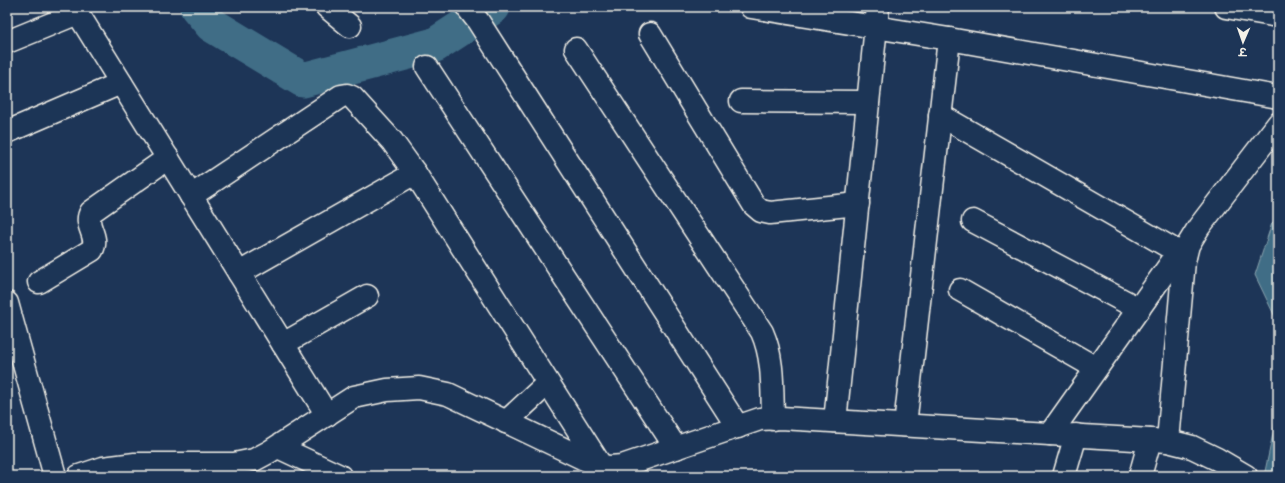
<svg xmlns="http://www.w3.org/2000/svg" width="1285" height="483" font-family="Sriracha,'Playpen Sans Deva',sans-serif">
<rect width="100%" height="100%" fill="#1d3557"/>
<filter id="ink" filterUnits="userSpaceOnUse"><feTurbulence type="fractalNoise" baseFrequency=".025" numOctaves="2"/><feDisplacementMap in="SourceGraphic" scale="8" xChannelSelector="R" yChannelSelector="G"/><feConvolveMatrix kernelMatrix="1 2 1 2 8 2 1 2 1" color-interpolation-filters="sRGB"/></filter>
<g filter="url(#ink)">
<g fill="#416d86" stroke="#89a2ad">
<path d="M1278,217V323L1255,275L1272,223Z"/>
<path d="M1278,407V476H1264L1277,415Z"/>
</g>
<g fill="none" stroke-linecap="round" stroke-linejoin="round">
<path stroke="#416d86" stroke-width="35" d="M197,7L212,25L303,80L435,45L493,7"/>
<g stroke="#f4f1e8" stroke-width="25">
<g id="street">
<path d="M74,7L327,415"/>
<path d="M327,7L350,26"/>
<path d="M467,7L478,21L738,427"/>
<path d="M751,7L949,39L1278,97"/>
<path d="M1226,7L1278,16"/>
<path d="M650,34L754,205L761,211L770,213L858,204"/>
<path d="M7,42L78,13"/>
<path d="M576,49L762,332C774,359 772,389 773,419"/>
<path d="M427,67L676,448"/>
<path d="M741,101L868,102"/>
<path d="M940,115L1185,256"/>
<path d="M7,132L121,83"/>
<path d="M191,196L341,96L347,95L352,97L392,141L415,173L601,466"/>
<path d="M973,221L1139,309"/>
<path d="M239,273L415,173"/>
<path d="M39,282L92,250C100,236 83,225 91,212L168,158"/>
<path d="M960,290L1096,368"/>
<path d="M7,303L55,476"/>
<path d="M283,344L367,296"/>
<path d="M835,421L878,7"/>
<path d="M506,422L548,383"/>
<path d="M905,425L949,39"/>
<path d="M1050,434L1179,252"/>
<path d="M1168,441L1184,261L1188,245L1199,227L1278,124"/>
<path d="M278,447L340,476"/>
<path d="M79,476L103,468L135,464H234L254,460L269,452L354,397L387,390L419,388L448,394L597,465L610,467L622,466L760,419L781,418L1168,441L1192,447L1217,459L1246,476"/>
<path d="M1064,476L1076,435"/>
<path d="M1140,476L1150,440"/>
</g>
</g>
<use href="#street" stroke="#1d3557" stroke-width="22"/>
</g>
</g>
<rect width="1285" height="483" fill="none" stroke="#1d3557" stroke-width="24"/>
<rect x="12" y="12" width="1261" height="459" fill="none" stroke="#f4f1e8" stroke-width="1.5" filter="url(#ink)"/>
<g transform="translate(1243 42) rotate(182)" stroke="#1d3557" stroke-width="3" paint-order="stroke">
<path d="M0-3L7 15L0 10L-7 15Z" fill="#f4f1e8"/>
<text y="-6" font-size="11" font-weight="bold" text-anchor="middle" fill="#f4f1e8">उ</text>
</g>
</svg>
